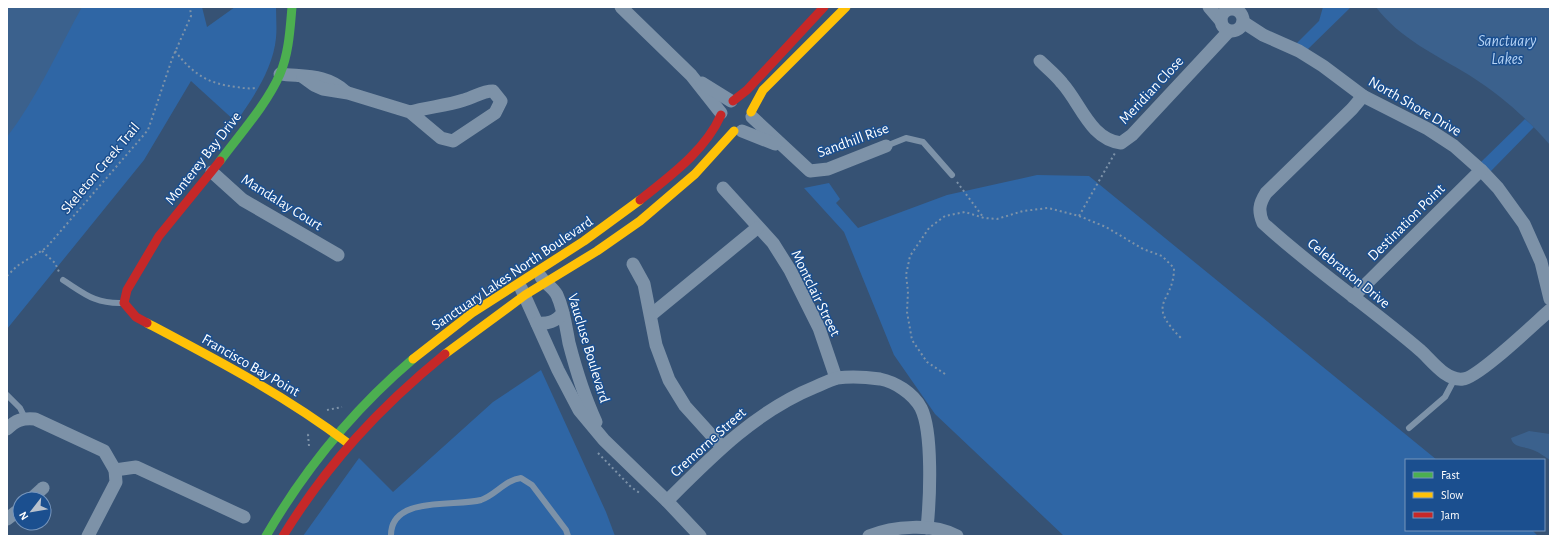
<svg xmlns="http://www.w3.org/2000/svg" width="1557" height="543" font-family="'Alegreya Sans',sans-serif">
<rect width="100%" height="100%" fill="#365274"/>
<g fill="#2f66a5">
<path d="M7,7H202L207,27L235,7H276C276,17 277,28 276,38C273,69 253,98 236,122L191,81L144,160L7,329Z"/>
<path d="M1323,7H1351L1307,50L1296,44L1319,21Z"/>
<path d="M1525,119L1534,127L1490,172L1480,163Z"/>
<path d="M1037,175L1089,176L1437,460H1406V530H1532L1538,536H1064L935,414L894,355L844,232L804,188L829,183L840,199L836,203L858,228L947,195Z"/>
<path d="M541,370L606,512L615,536H303L359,458L393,492L493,402Z"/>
</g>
<g fill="#3b618d">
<path d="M7,7H82C58,50 37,98 7,137Z"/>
<path d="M1376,7H1550V145C1527,118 1499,94 1469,75C1436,55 1399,38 1376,7Z"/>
<path d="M1529,431L1550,434V460C1545,457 1539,452 1533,450C1524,446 1513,448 1511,438Z"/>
</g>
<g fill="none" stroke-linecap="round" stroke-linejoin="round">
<g stroke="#7d92a8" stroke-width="2" stroke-dasharray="2 3" stroke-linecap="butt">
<path d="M175,51C193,74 208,84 237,87C243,88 249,89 255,88"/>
<path d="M957,182L983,217"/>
<path d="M1079,216L1115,153"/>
<path d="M42,251L55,263L60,274"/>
<path d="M7,276L17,266L46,248L148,130L172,59L191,16L190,7"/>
<path d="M945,374L927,362L912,340L907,312L908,291L906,275L910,256L929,228L945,216L965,212L984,218L997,219L1023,211L1048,208L1079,216L1106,227L1143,249L1162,256L1174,268C1174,304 1144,301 1181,338"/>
<path d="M327,410L342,407"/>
<path d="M309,446L308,435L310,433"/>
<path d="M598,453L631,487L641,494"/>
</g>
<g stroke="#7d92a8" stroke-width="6">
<path d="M886,146L906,138L923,142L952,175"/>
<path d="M63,280C85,294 95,304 123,303"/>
<path d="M7,395L20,408L25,418"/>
<path d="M1409,428L1445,397L1455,378"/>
<path d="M391,536C390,495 456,507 481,500C496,495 505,480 521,478L532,485L566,530L568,536"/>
</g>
<g stroke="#7d92a8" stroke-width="13">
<path d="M621,7L691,75L721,113"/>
<path d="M1209,7L1221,21"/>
<circle cx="1232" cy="20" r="11"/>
<path d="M1243,22L1263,35L1299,51L1323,66L1363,96L1428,129L1454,146L1481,170L1498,188L1524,224L1541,262L1550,299"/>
<path d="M1040,61C1047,68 1056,75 1062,83C1081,104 1090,139 1121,143L1132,135L1229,31"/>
<path d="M280,74C306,77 326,74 346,92"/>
<path d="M303,77L314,85L323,89L348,93L410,112L441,138L453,141L495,113L501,101L493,91C482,91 475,97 464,100C446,106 427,107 410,112"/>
<path d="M702,83L731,101"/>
<path d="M1363,96L1352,109L1266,193C1259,204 1258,211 1263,223C1313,269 1370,307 1421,351C1432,361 1446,381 1463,379C1478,378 1535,323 1550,310"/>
<path d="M752,117L810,171L828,169L886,146"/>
<path d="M742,131L775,144"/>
<path d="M212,172L243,200L338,255"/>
<path d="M723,188L773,243L790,270L819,328L836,378"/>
<path d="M633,264L644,284L656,345L669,380L685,406L722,447"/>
<path d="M541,277C545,284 553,287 557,295C564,310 566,327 569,343C576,370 584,396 596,422"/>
<path d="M521,288L558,370L579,410L604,440L667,501L700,536"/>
<path d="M1353,297L1481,170"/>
<path d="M651,315L757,228"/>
<path d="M537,323C548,324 555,322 563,313"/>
<path d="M7,429C16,420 22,418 35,419L104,451L115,470L136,467L244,517"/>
<path d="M31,499L43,488"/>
<path d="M667,501C712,456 756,411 815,387C822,384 830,380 837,378C851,376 866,377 880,379C895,382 913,393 921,408C933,432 930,499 927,528"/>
<path d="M7,519L20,509"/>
<path d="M88,536L116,482L115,470"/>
<path d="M869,536C893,526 933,523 957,536"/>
</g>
<g stroke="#4caf50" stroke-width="9">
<path d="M220,161C240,134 267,104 280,74C289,53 290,29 292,7"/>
<path d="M266,536C305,469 353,410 413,359"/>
</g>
<g stroke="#ffc107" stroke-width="9">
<path d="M751,112L763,90L846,7"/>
<path d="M147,323C217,360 286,396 349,444"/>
<path d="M445,354L525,295L597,251L640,221L695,174L734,131"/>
<path d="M413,359L472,313L584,241L640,200"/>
</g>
<g stroke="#c62828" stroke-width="9">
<path d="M733,101L747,90L824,7"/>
<path d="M640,200C670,176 705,151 721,115"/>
<path d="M147,323L136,317L124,303L127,290L159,236L220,161"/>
<path d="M283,536C328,463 379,408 445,354"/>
</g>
</g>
<g text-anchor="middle" stroke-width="3" stroke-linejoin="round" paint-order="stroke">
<g font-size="15" fill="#fff" stroke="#1b4f8f">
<text transform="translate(1151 90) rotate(-47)" y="5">Meridian Close</text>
<text transform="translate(1415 106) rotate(30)" y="5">North Shore Drive</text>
<text transform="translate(853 140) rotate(-20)" y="5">Sandhill Rise</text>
<text transform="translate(203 158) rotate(-52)" y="5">Monterey Bay Drive</text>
<text transform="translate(100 168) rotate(-50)" y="5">Skeleton Creek Trail</text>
<text transform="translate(282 202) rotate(32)" y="5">Mandalay Court</text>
<text transform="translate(1406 222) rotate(-45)" y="5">Destination Point</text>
<text transform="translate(512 273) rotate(-34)" y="5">Sanctuary Lakes North Boulevard</text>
<text transform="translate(1349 273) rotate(39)" y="5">Celebration Drive</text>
<text transform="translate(816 293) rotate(64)" y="5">Montclair Street</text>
<text transform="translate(589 348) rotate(73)" y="5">Vaucluse Boulevard</text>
<text transform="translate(251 365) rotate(30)" y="5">Francisco Bay Point</text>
<text transform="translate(708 442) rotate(-42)" y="5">Cremorne Street</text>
</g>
<g font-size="16" font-style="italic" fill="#b5d3f5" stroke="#1b4f8f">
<text x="1507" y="46">Sanctuary<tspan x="1507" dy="18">Lakes</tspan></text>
</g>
</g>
<rect width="1557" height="543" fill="none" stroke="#ffffff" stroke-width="16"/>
<rect x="1405" y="459" width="140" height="72" fill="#1b4f8f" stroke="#7695bc"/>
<rect x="1413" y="472" width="20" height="6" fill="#4caf50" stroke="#7695bc"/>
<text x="1441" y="479" font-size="12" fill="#ffffff">Fast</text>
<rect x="1413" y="492" width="20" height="6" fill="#ffc107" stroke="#7695bc"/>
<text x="1441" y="499" font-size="12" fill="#ffffff">Slow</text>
<rect x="1413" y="512" width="20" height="6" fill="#c62828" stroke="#7695bc"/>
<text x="1441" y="519" font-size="12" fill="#ffffff">Jam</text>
<g transform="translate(32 511) rotate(239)"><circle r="19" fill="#1b4f8f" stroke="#7695bc"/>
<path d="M0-3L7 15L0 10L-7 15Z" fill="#b9c2ce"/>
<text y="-6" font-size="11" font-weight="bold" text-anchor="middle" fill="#ffffff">N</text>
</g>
</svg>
